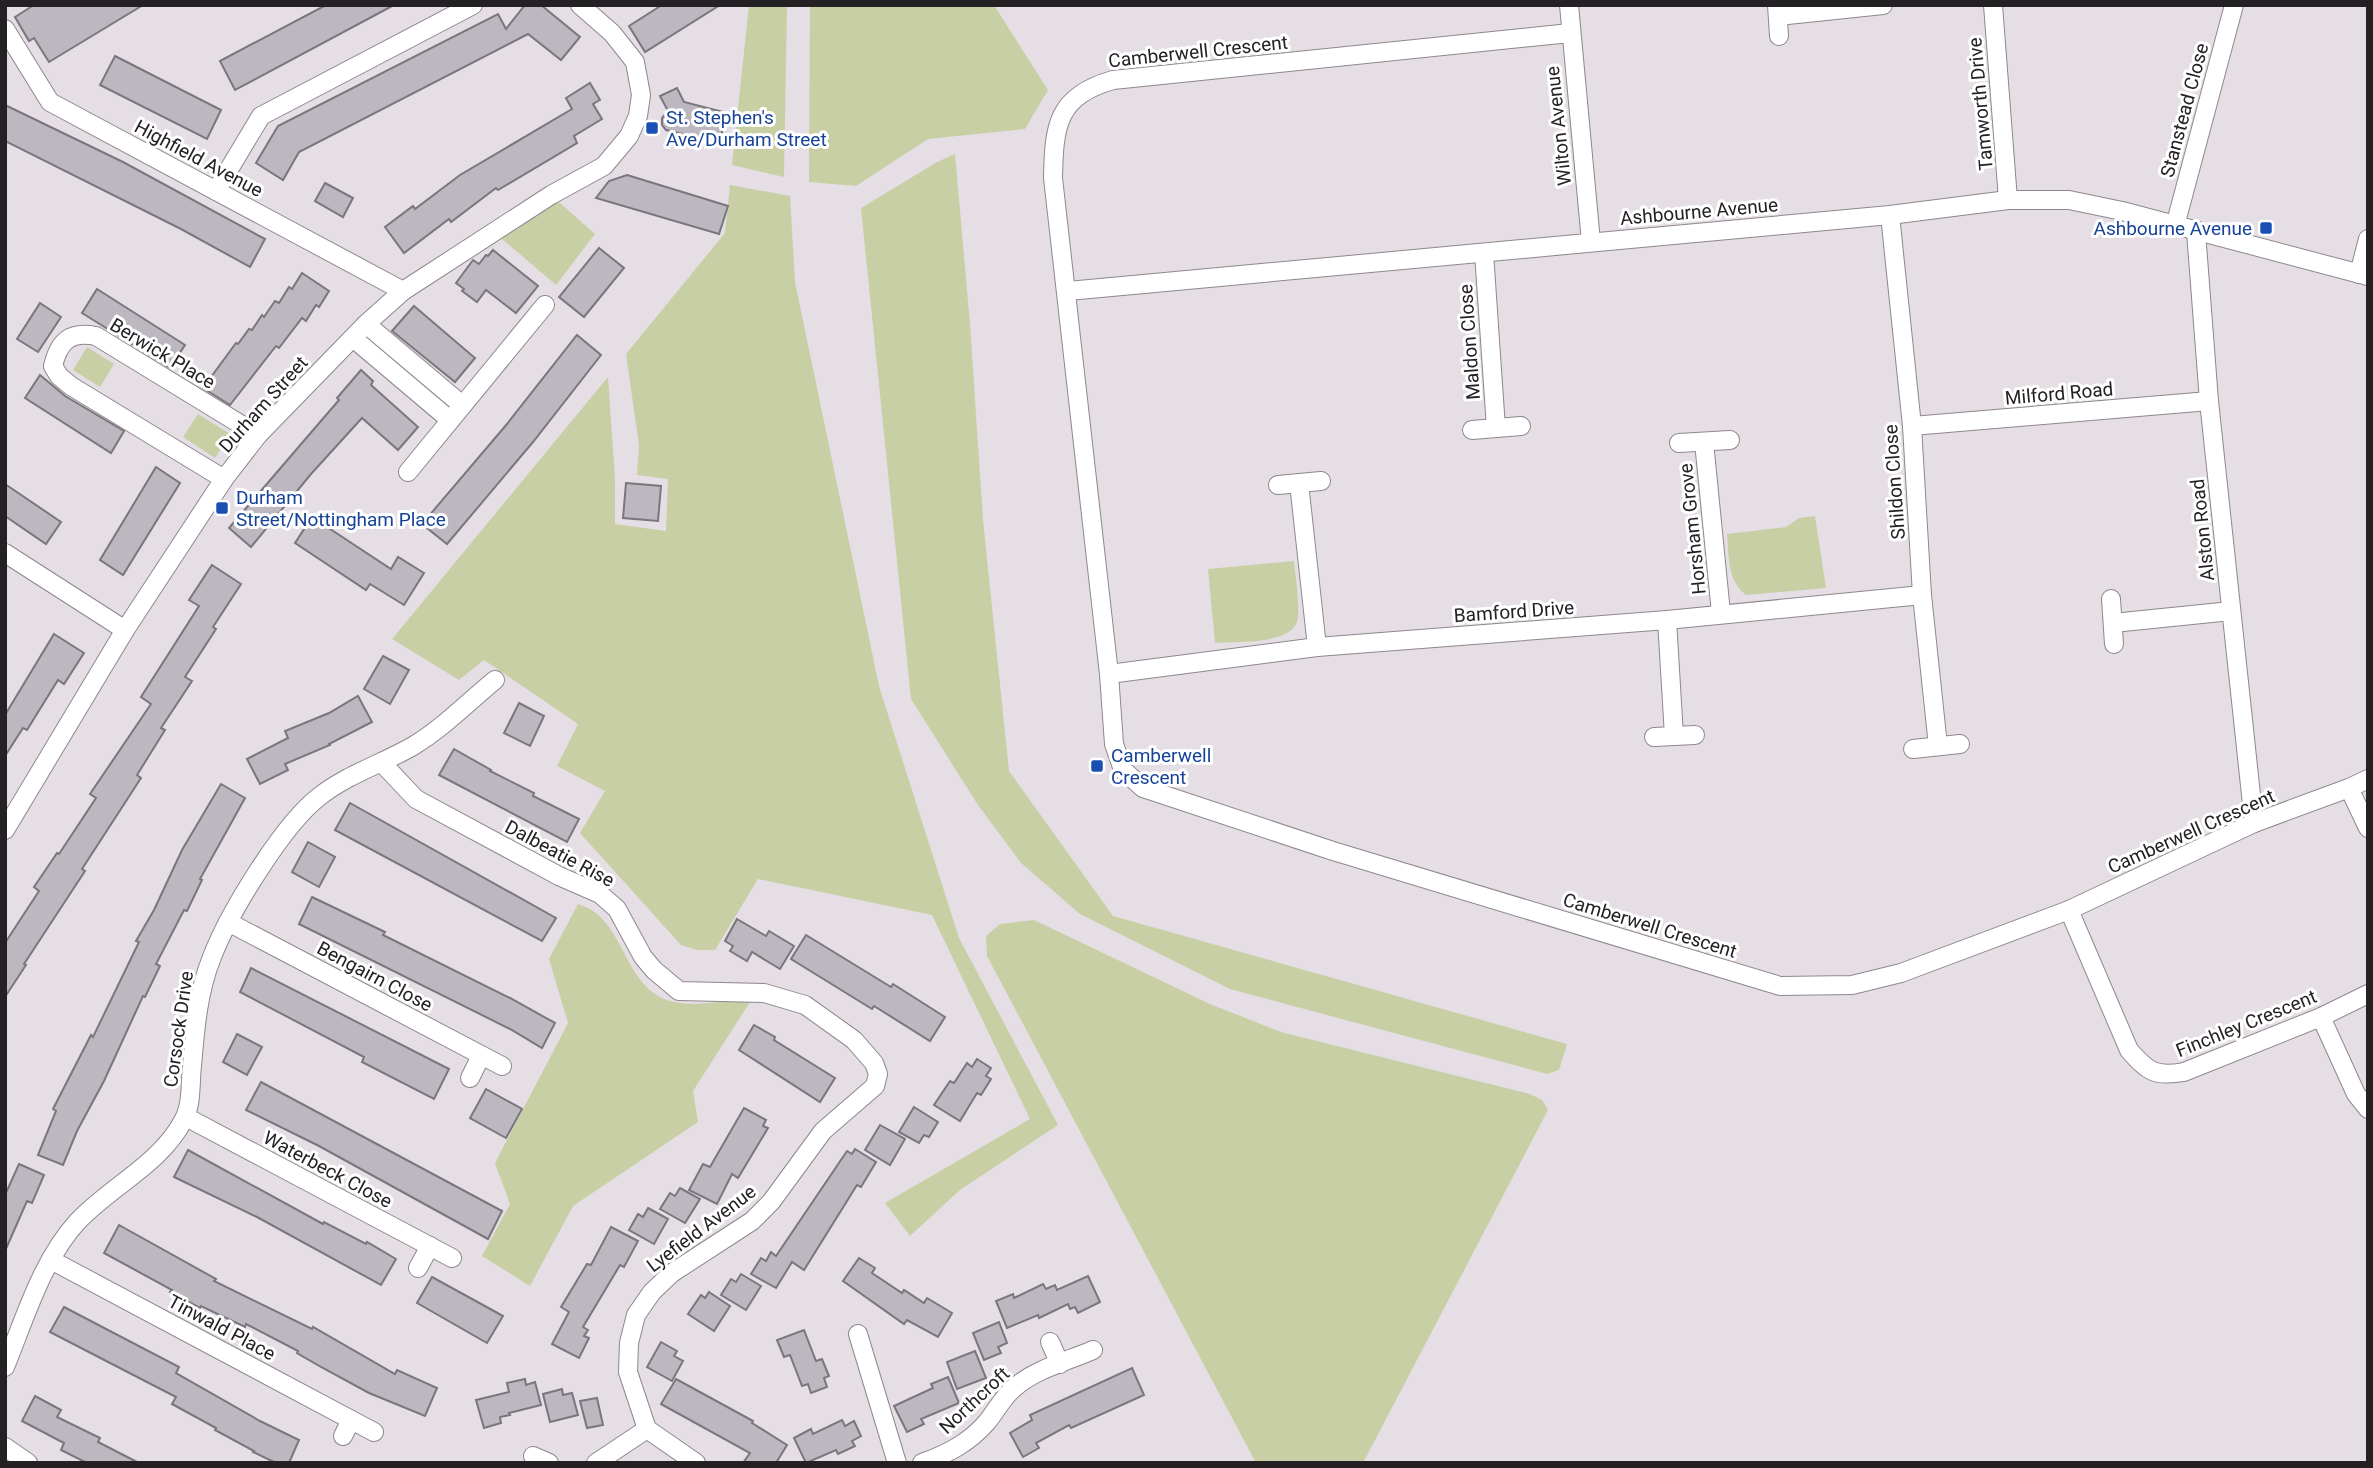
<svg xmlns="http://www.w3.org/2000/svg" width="2373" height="1468" font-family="Roboto,sans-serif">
<rect width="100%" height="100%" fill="#e5dee5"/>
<g fill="#c9cfa5">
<path d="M749,5H787L784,177L732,165Z"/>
<path d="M810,5H994L1048,90L1025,129L928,139L856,186L809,182Z"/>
<path d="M955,154L970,324L983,520L1009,771L1113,916L1567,1044L1559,1070L1547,1074L1230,989L1080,914L1021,863L978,805L911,699L861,208L937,162Z"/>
<path d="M730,185L790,196L795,282L879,686L959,938L1058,1125L960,1190L910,1236L885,1203L1030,1119L932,915L758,879L715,950H697L681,945L580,833L605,791L557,766L578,724L484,660L459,680L392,639L608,377L615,479V524L666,531L668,479L637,475L639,445L626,354L725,233Z"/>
<path d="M551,195L595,234L556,285L494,232Z"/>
<path d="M87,347L114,364L100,387L73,370Z"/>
<path d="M198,414L230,434L215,458L183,437Z"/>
<path d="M1815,516L1826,588L1746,595C1727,580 1729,556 1727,534L1786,527L1799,518Z"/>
<path d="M1294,561C1295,576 1301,608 1297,622C1288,645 1237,641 1215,643L1208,569Z"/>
<path d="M578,904C583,906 589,908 593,911C624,932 627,983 664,999C692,1010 721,998 750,1002L693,1091L698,1122L573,1206L530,1286L482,1256L510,1204L495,1163L568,1023L549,959Z"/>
<path d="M1034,920L1210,1004L1281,1032L1530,1094L1542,1100L1548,1110L1363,1463H1256L987,956L986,936L1000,924Z"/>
</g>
<g fill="#bdb8c0" stroke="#7a767e" stroke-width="2">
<path d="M34,5H143L49,62L34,38L29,41L15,17Z"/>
<path d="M326,5H394L235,90L220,61Z"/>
<path d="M525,5H541L580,37L561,60L528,34L299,152L283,180L256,163L278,126L498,14L506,29Z"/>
<path d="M662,5H720L645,52L629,26Z"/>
<path d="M115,56L221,110L207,139L100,85Z"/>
<path d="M590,83L600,100L593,104L602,119L574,136L577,143L498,190L496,188L451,222L449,219L404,253L385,227L413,206L415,209L460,175L572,109L566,98Z"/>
<path d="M677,88L684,102L727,113L719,143L666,130L662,125V118L668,111L660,96Z"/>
<path d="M5,105L123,162L265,239L250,267L181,229L5,141Z"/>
<path d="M627,175L728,206L719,234L596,198L609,181Z"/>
<path d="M325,183L353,198L343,217L315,201Z"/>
<path d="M599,248L624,268L584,317L559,297Z"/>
<path d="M493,250L538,286L516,313L486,290L477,302L462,291L464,289L456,283L473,260L479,264L486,255L488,256Z"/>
<path d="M302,273L329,291L319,307L316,305L306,321L302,318L279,348L276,346L230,405L203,388L236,343L238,344L249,329L252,330L262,315L264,317L275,301L279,303L289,287L292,289Z"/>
<path d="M97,289L185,345L170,368L82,313Z"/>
<path d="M40,303L61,317L38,352L17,339Z"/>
<path d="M414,306L475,358L455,382L392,331Z"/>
<path d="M577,335L601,355L533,442L447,544L422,524L507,424Z"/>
<path d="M361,370L373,381L371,385L418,427L398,450L362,418L311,474L251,547L229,528L339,400L337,398Z"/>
<path d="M40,375L65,396L124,431L111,453L25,398Z"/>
<path d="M156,467L180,483L123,575L100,560Z"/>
<path d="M626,483L661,486L658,521L623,518Z"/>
<path d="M5,484L61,522L46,544L5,516Z"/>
<path d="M312,517L391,569L398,557L424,573L404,605L370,584L366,590L295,543Z"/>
<path d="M212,565L241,584L213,627L216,629L185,677L192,681L161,728L165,730L137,775L141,778L82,869L85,871L24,964L26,965L5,997V943L39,891L34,887L57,853L59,854L96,798L90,794L151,704L141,697L199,606L189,600Z"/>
<path d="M54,634L84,653L64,684L58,680L27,730L23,728L5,756V715Z"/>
<path d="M383,656L409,670L390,704L364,689Z"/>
<path d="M358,696L372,722L329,744L330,745L285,764L288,770L260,784L247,759L288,738L285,731L329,713Z"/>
<path d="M519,703L544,716L530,746L504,733Z"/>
<path d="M454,749L491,770L490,771L534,793L533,796L579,819L567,842L439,775Z"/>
<path d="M221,784L245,798L200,879L202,880L187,911L184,910L156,964L160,966L145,997L143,996L104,1081L77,1131L63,1165L38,1155L56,1111L53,1109L91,1035L93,1037L139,942L136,941L154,910L182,850Z"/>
<path d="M350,803L556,918L542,941L335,830Z"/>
<path d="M308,842L335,857L319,887L292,872Z"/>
<path d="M312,897L385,932L383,935L510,998L555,1023L542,1048L510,1029L299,924Z"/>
<path d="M737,919L766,936L769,931L794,946L780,969L752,952L747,961L730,951L733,946L725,941Z"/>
<path d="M806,935L891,987L893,984L945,1017L930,1041L874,1006L872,1009L791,959Z"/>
<path d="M251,968L449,1069L434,1099L362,1062L364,1057L240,992Z"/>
<path d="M754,1025L775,1037L774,1040L835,1078L820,1102L739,1050Z"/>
<path d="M237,1034L262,1047L247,1075L223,1062Z"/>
<path d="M977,1059L991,1068L986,1076L991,1079L981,1095L977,1093L960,1121L934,1105L950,1081L954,1083L967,1063L972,1067Z"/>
<path d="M261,1082L502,1211L488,1239L319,1146L246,1110Z"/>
<path d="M486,1089L522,1109L506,1138L470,1118Z"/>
<path d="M914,1107L938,1122L929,1137L924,1135L919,1143L899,1132Z"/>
<path d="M744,1108L766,1120L763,1126L768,1128L738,1178L732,1174L717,1204L689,1190L703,1164L710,1167Z"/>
<path d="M880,1125L905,1139L890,1165L865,1150Z"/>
<path d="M855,1149L876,1162L861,1187L857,1185L804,1270L792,1262L776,1288L751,1274L761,1258L766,1261L771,1252L776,1256L847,1151L852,1154Z"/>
<path d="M188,1150L323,1224L324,1222L366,1244L367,1242L396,1259L381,1285L257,1217L174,1177Z"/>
<path d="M19,1164L44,1175L32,1203L27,1201L5,1251V1195Z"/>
<path d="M680,1188L700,1199L685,1223L660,1209L670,1193L675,1196Z"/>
<path d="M648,1208L668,1219L654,1244L629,1230L638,1214L643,1217Z"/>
<path d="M119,1225L216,1279L214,1281L312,1329L313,1327L395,1374L397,1370L437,1388L425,1416L369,1393L321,1367L297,1353L298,1351L246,1324L245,1327L201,1306L200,1308L170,1292L172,1290L104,1253Z"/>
<path d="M611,1227L638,1241L624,1267L620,1265L583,1327L588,1330L584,1336L589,1338L579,1358L552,1344L569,1312L561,1307L587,1264L591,1265Z"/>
<path d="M859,1258L875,1268L872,1273L902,1293L904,1290L924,1303L927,1298L952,1313L938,1337L907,1320L904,1324L843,1281Z"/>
<path d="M741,1274L761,1286L746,1310L721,1295L731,1279L736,1282Z"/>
<path d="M1088,1276L1100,1302L1078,1313L1075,1307L1070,1309L1068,1304L1039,1318L1038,1315L1007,1328L996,1301L1013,1294L1014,1298L1043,1284L1046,1289L1055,1285L1057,1290Z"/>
<path d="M432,1277L503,1316L487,1343L417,1303Z"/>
<path d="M709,1292L730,1306L714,1331L688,1314L701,1295L705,1298Z"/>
<path d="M64,1307L179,1367L176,1373L260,1421L299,1440L289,1463H276L253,1452L254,1451L215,1430L216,1428L172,1404L176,1397L50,1332Z"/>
<path d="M999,1322L1007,1343L998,1347L1001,1353L984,1360L973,1333Z"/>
<path d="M804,1330L816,1361L822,1359L829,1376L824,1378L827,1387L811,1393L808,1384L802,1386L790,1355L784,1357L777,1340Z"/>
<path d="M661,1342L677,1351L674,1356L683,1361L672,1381L647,1367Z"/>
<path d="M975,1351L986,1378L957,1389L947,1362Z"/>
<path d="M1132,1368L1144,1395L1071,1428L1069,1425L1036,1443L1039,1448L1023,1457L1010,1433L1032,1420L1030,1415Z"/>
<path d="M948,1377L959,1403L921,1419L924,1424L907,1432L894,1406L933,1388L931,1384Z"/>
<path d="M525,1379L526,1385L535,1382L541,1405L509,1413L510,1415L500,1417L501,1423L484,1428L476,1400L509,1392L507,1383Z"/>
<path d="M676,1379L753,1421L752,1423L787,1445L776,1463H743L750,1453L661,1404Z"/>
<path d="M562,1389L563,1395L572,1393L578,1415L550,1422L543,1394Z"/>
<path d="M35,1396L61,1410L57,1417L100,1438L98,1442L139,1463H87L61,1450L64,1443L22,1421Z"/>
<path d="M597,1398L603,1425L587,1428L580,1401Z"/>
<path d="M842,1420L845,1426L854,1421L861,1436L852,1441L855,1446L838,1454L836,1450L806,1463L794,1438L811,1429L813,1434Z"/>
</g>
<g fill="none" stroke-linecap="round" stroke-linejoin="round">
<g stroke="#8e878e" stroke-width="20">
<g id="street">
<path d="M1569,5L1591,242"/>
<path d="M1777,5L1779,36"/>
<path d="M1993,5L2008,200"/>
<path d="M1778,16L1883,5"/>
<path d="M5,29L50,102L403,291"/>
<path d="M1570,33L1113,80C1057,96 1054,125 1053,178L1109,674L1114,744L1123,770L1143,788L1333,851L1780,986L1852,985L1901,973L2069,910L2254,823L2349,788L2368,779"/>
<path d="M216,191L261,116L473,5"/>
<path d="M1890,215L1912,426L1922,595L1938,746"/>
<path d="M2175,226L2234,5"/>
<path d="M2196,232L2209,401L2254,823"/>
<path d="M1484,253L1496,428"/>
<path d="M2359,274L2368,239"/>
<path d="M1068,291L1890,215L2008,200H2069L2122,211L2368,276"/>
<path d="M366,324L462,405"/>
<path d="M353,338L450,420"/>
<path d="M1912,426L2209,401"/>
<path d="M1472,430L1521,426"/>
<path d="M1704,442L1721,613"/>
<path d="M1679,443L1730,440"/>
<path d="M408,472L545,305"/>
<path d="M224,479L71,386L59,376L53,366C59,341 70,331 96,336L258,435"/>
<path d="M1299,483L1317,647"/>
<path d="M1278,485L1321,481"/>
<path d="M5,553L125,630"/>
<path d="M2111,599L2114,644"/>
<path d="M1667,620L1674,736"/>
<path d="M2113,623L2231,611"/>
<path d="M1109,674L1317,647L1667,620L1922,595"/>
<path d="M1654,737L1695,735"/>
<path d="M1913,749L1960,744"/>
<path d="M382,763L416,799L559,876L600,894L617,909L643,957L654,970L679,991L764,993L805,1005L854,1040L874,1063L878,1074L875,1086L823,1131L771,1202L752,1221L672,1273L652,1292L636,1315L629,1343L628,1372L647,1429L696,1463"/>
<path d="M2349,788L2368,828"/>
<path d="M5,830L125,630L224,479L258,435L366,324L403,291L551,195L604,166L629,136L638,116L641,95L635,62L612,33L580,5"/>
<path d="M2069,910L2129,1050C2148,1072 2155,1077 2184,1072L2321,1017L2368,994"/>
<path d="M228,922L502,1066"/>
<path d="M2321,1017L2356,1094L2368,1109"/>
<path d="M470,1078L481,1056"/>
<path d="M186,1117L452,1258"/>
<path d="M51,1260L374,1432"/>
<path d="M418,1268L430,1246"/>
<path d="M858,1334L897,1463"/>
<path d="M1050,1342L1060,1364"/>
<path d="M5,1367C25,1318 42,1260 78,1221C111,1186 162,1163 184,1119C192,1104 190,1083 192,1066C195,1030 198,991 212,957C229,913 283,824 320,796C348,774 382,764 413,746C443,728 468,702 495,680"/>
<path d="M343,1436L351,1420"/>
<path d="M5,1447L28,1463"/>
<path d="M533,1456L549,1463"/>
<path d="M596,1463L647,1429"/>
<path d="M922,1463C947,1454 969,1443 987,1422C996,1411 1003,1397 1014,1388C1035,1369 1068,1361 1093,1350"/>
</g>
</g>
<use href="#street" stroke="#fff" stroke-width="18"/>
</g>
<g fill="#1a4fb4" stroke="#fff" stroke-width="2.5">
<rect x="645" y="121" width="14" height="14" rx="3.5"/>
<rect x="2259" y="221" width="14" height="14" rx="3.5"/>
<rect x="215" y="501" width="14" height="14" rx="3.5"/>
<rect x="1090" y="759" width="14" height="14" rx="3.5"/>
</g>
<g text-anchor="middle" stroke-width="6" stroke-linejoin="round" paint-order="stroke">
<g font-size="19" fill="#242124" stroke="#fff">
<text transform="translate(1198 51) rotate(-6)" y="7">Camberwell Crescent</text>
<text transform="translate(1980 104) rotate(-95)" y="7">Tamworth Drive</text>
<text transform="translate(2184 110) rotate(-75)" y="7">Stanstead Close</text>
<text transform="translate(1558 126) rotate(-96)" y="7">Wilton Avenue</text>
<text transform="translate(199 158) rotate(28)" y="7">Highfield Avenue</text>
<text transform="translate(1699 211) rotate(-5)" y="7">Ashbourne Avenue</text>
<text transform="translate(1469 342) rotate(-94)" y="7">Maldon Close</text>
<text transform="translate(163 353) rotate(31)" y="7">Berwick Place</text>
<text transform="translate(2059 393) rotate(-5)" y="7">Milford Road</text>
<text transform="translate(263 404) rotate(-48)" y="7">Durham Street</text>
<text transform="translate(1894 482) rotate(-94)" y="7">Shildon Close</text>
<text transform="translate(1692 529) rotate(-96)" y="7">Horsham Grove</text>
<text transform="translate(2202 530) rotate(-96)" y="7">Alston Road</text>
<text transform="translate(1514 611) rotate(-4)" y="7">Bamford Drive</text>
<text transform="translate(2191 831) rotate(-24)" y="7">Camberwell Crescent</text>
<text transform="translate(560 853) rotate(28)" y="7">Dalbeatie Rise</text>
<text transform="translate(1650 925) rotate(17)" y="7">Camberwell Crescent</text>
<text transform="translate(375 976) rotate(28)" y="7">Bengairn Close</text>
<text transform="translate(2246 1023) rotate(-22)" y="7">Finchley Crescent</text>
<text transform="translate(178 1029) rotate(-82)" y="7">Corsock Drive</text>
<text transform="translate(328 1169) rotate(28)" y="7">Waterbeck Close</text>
<text transform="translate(701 1228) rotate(-37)" y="7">Lyefield Avenue</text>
<text transform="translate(222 1327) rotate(28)" y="7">Tinwald Place</text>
<text transform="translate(974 1400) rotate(-43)" y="7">Northcroft</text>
</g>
<g font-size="19" fill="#164399" stroke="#fff" text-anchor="start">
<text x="666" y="124">St. Stephen's<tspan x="666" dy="22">Ave/Durham Street</tspan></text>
<text x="2252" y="235" text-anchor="end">Ashbourne Avenue</text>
<text x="236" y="504">Durham<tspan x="236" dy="22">Street/Nottingham Place</tspan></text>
<text x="1111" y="762">Camberwell<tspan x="1111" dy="22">Crescent</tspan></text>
</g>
</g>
<rect width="2373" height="1468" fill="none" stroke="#242124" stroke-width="14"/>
</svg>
